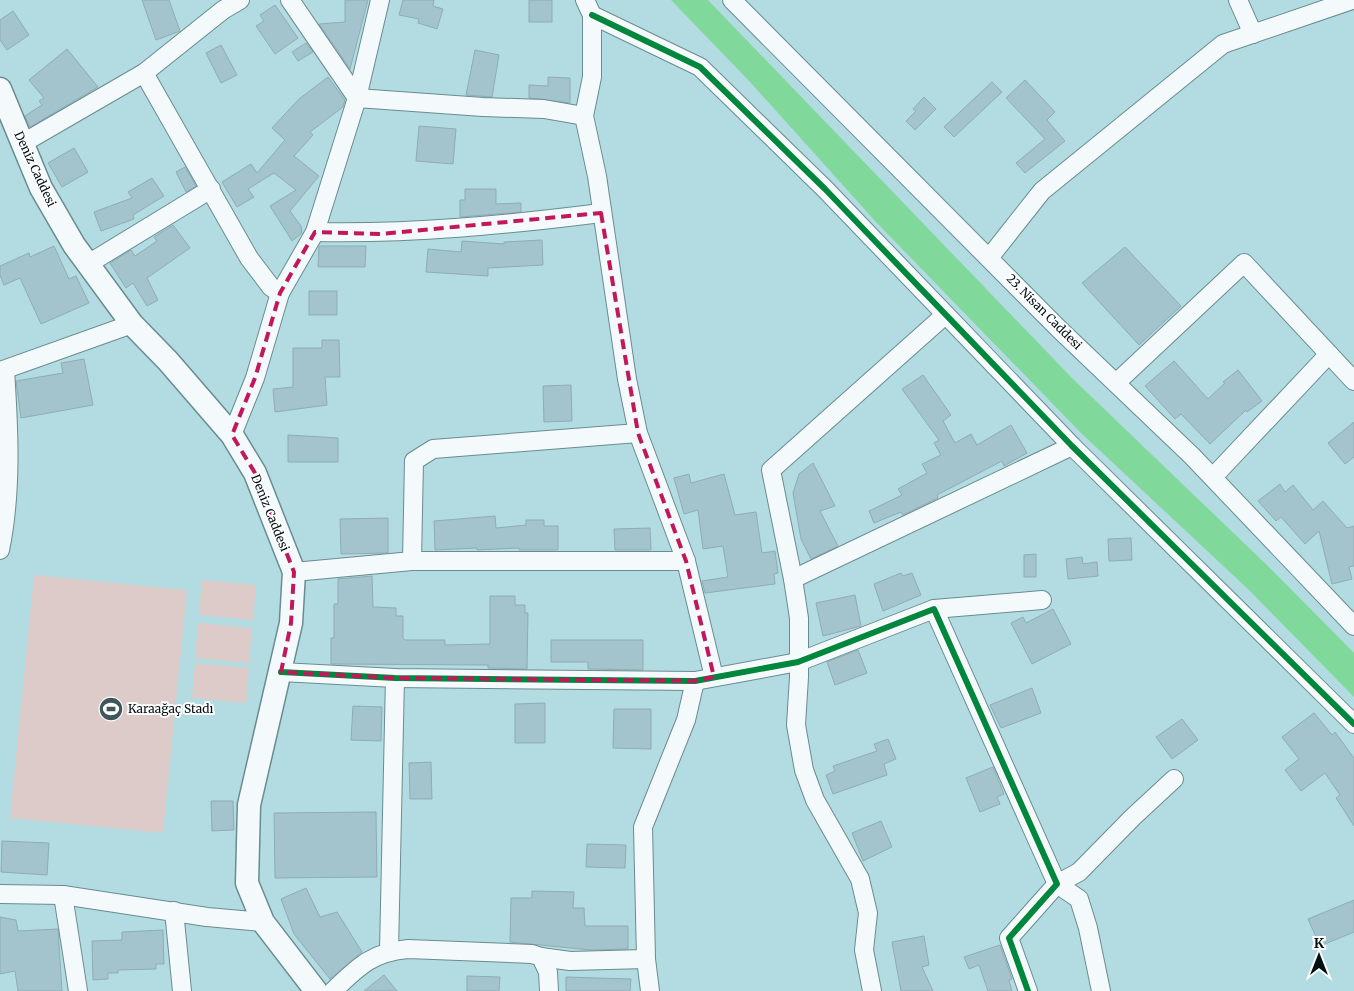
<svg xmlns="http://www.w3.org/2000/svg" width="1354" height="991" font-family="Merriweather,serif">
<rect width="100%" height="100%" fill="#b3dce2"/>
<g fill="#dccbc9">
<path d="M34,575L187,590L163,833L10,818Z"/>
<path d="M202,580L256,585L253,620L199,615Z"/>
<path d="M198,623L252,628L249,663L195,658Z"/>
<path d="M195,663L249,668L246,703L192,698Z"/>
</g>
<path fill="#81d89b" d="M671,0H708L1072,378L1271,569L1354,653V697L1250,591L1081,433L876,222L751,83Z"/>
<g fill="#a3c3cd" stroke="#8eadb4">
<path d="M142,0H169L180,31L156,40Z"/>
<path d="M345,0H368L350,69L319,24L345,22Z"/>
<path d="M403,0H434L433,6L443,9L437,29L418,23L419,19L399,15Z"/>
<rect x="529" y="0" width="23" height="22"/>
<path d="M275,5L298,38L275,54L256,26L264,21L260,15Z"/>
<path d="M13,11L29,35L7,50L0,40V20Z"/>
<path d="M306,43L313,52L298,61L292,52Z"/>
<path d="M221,45L237,75L221,83L206,53Z"/>
<path d="M67,49L98,87L30,127L25,116L42,105L39,101L44,98L29,80Z"/>
<path d="M475,50L499,55L492,97L466,95Z"/>
<path d="M328,77L345,100L343,107L310,132L313,135L294,156L319,176L290,211L301,226L302,233L292,241L270,206L296,190L274,173L248,189L254,197L237,207L222,182L251,164L257,173L285,140L272,128L299,99Z"/>
<path d="M548,77L570,78V103L529,98V85L548,86Z"/>
<path d="M1025,80L1055,112L1047,120L1065,141L1025,173L1016,163L1045,139L1006,98Z"/>
<path d="M992,82L1002,92L954,137L944,127Z"/>
<path d="M924,97L936,109L915,130L906,121L916,111L913,109Z"/>
<path d="M419,126L456,129L453,164L416,161Z"/>
<path d="M74,148L88,172L62,187L48,163Z"/>
<path d="M185,167L196,186L186,192L176,172Z"/>
<path d="M152,178L164,196L133,215L134,219L101,231L94,212L132,198L128,192Z"/>
<path d="M465,189H496V204L521,203V212L460,217V200H465Z"/>
<path d="M173,225L190,248L147,278L158,300L147,306L133,283L126,288L110,263L131,250L135,256L157,241L154,237Z"/>
<path d="M542,240L543,265L488,268V276L426,272L428,249L461,252L462,241L504,244V242Z"/>
<path d="M54,246L69,279L76,276L89,303L41,324L20,278L4,285L0,275V266L29,253L30,257Z"/>
<path d="M319,246H366L365,267H318Z"/>
<path d="M1125,247L1181,306L1139,345L1082,283Z"/>
<rect x="309" y="291" width="28" height="24"/>
<path d="M322,340H339L340,377H325L327,405L275,412L273,389L293,387V348H322Z"/>
<path d="M84,359L93,405L21,418L16,381L63,373L61,363Z"/>
<path d="M1174,361L1208,399L1225,383L1223,382L1238,370L1262,401L1247,412L1246,410L1210,444L1181,414L1175,419L1145,386Z"/>
<path d="M923,375L951,415L943,421L955,443L971,434L977,445L1011,425L1027,453L1004,466L1002,461L937,495L938,498L903,515L901,512L874,523L869,511L902,495L898,489L927,473L922,464L941,455L934,443L939,440L902,389Z"/>
<path d="M571,385L572,421L544,422L543,386Z"/>
<path d="M1354,422V457L1345,464L1328,443Z"/>
<path d="M288,435L338,438V462H288Z"/>
<path d="M813,463L835,506L820,511L838,546L811,559L801,539L793,493L799,474Z"/>
<path d="M689,474L691,483L724,474L735,515L756,512L762,553L775,551L778,573L774,574L775,584L705,593L702,581L728,577L723,546L703,549L698,510L684,514L674,478Z"/>
<path d="M1280,484L1285,492L1293,485L1313,510L1323,501L1347,528L1354,526V566L1349,567L1352,579L1332,584L1319,531L1305,544L1281,517L1276,521L1258,501Z"/>
<path d="M495,516L496,528L526,525V520H544V526H558V550H519V548L477,550V548L435,550L434,521Z"/>
<path d="M388,518V553L341,554L340,519Z"/>
<path d="M650,528L651,550H615L614,529Z"/>
<path d="M1131,538L1132,560L1109,561L1108,539Z"/>
<path d="M1036,554V577H1024V555Z"/>
<path d="M1082,557L1083,564L1097,562L1098,576L1068,579L1066,559Z"/>
<path d="M901,573L903,576L912,573L921,595L883,611L874,584Z"/>
<path d="M372,576L373,607L396,608V616H403V638L405,640H445V645L490,644V596H515V605H525V613H528L527,669L488,668V665L331,664V638H334V604H338V579Z"/>
<path d="M855,595L861,626L823,636L816,603Z"/>
<path d="M1053,609L1071,644L1032,664L1011,623L1023,617L1026,623Z"/>
<path d="M551,640H643V670L588,669V662H551Z"/>
<path d="M858,650L867,673L835,685L827,662Z"/>
<path d="M1032,688L1041,713L1001,728L990,705Z"/>
<path d="M545,703V743H515V704Z"/>
<path d="M353,706L382,707L381,741L351,740Z"/>
<path d="M614,709H651V749L613,748Z"/>
<path d="M1314,713L1332,735L1335,732L1354,758V826L1336,798L1340,795L1325,773L1301,791L1285,770L1299,759L1282,737Z"/>
<path d="M1182,719L1198,740L1172,759L1156,737Z"/>
<path d="M888,739L896,759L884,764L887,775L833,794L826,775L835,771L833,766L877,751L874,744Z"/>
<path d="M431,762L432,799H410L409,763Z"/>
<path d="M993,767L1004,794L997,797L1000,804L980,812L966,778Z"/>
<path d="M211,801H233L234,830L212,831Z"/>
<path d="M376,812L377,877L275,878L274,813Z"/>
<path d="M881,821L892,847L863,861L852,833Z"/>
<path d="M2,841L49,843L47,875L1,872Z"/>
<path d="M587,844L626,845L625,868L586,867Z"/>
<path d="M306,888L320,917L337,912L362,952L330,979L294,934L281,899Z"/>
<path d="M532,891L574,892L573,908H584L585,926H628V949L590,950L510,942L511,898H532Z"/>
<path d="M1354,900V932L1320,946L1308,919Z"/>
<path d="M0,917L16,920L18,931L58,929L62,991H18L15,971L0,974Z"/>
<path d="M163,930L164,964H156V969L118,970V973H108V979L93,980L92,941L122,940V932Z"/>
<path d="M924,936L929,965L922,967L933,991H901L892,942Z"/>
<path d="M1000,945L1012,979L1009,980L1012,991H988L979,965L969,969L964,957Z"/>
<path d="M384,975L397,991H364Z"/>
<path d="M467,976L500,977L499,991H467Z"/>
<path d="M566,977L631,979L630,991H566Z"/>
</g>
<g fill="none" stroke-linecap="round" stroke-linejoin="round">
<g stroke="#688c90" stroke-width="20">
<g id="minor">
<path d="M290,0L357,98L483,107L544,109L584,116"/>
<path d="M585,0L592,15V77L584,116L597,176L627,379L638,433L686,561L714,677"/>
<path d="M732,0L1059,329L1192,456L1354,626"/>
<path d="M1238,0L1253,34"/>
<path d="M592,15L700,67L825,189L1072,446L1354,724"/>
<path d="M144,73L249,258L271,287L280,293"/>
<path d="M23,143L144,73L223,10L240,0"/>
<path d="M315,232C411,234 506,225 601,213"/>
<path d="M989,258L1042,191L1223,44L1352,0"/>
<path d="M88,264L211,189"/>
<path d="M0,371L132,324"/>
<path d="M1116,383L1244,263L1354,381"/>
<path d="M232,435L255,378L280,293L315,232L357,98L380,0"/>
<path d="M1213,477L1329,354"/>
<path d="M0,550C12,492 9,430 5,370"/>
<path d="M412,561L414,461L433,449L638,433"/>
<path d="M294,572L412,561H686"/>
<path d="M793,579L771,470L945,315"/>
<path d="M934,609L1042,600"/>
<path d="M281,672L395,678L695,681L798,662L934,609L1057,884L1009,938L1028,991"/>
<path d="M0,894L63,895L207,917L263,922"/>
<path d="M63,895L78,991"/>
<path d="M174,911L182,991"/>
<path d="M389,951L395,678"/>
<path d="M541,957L570,961L646,959"/>
<path d="M333,991C358,967 372,952 408,949L532,954L541,957L548,972L549,991"/>
<path d="M650,991L646,959L643,827L686,720L695,681"/>
<path d="M872,991L864,950L868,913L860,879L815,800L804,770L796,725L799,677V618L793,579L1072,446"/>
<path d="M1101,991L1088,928L1079,899L1057,884L1079,872L1133,817L1174,779"/>
</g>
</g>
<g stroke="#688c90" stroke-width="25">
<path id="tertiary" d="M0,89L41,188L74,245L132,324L168,361L232,435L255,473L294,572L291,623L249,805L247,883L263,922L316,991"/>
</g>
<use href="#minor" stroke="#f4fafb" stroke-width="18"/>
<use href="#tertiary" stroke="#f4fafb" stroke-width="22"/>
<g stroke="#fdfdfd" stroke-width="9">
<g id="cycleway">
<path d="M592,15L700,67L825,189L1072,446L1354,724"/>
<path d="M281,672L395,678L695,681L798,662L934,609L1057,884L1009,938L1028,991"/>
</g>
</g>
<use href="#cycleway" stroke="#00873e" stroke-width="6"/>
</g>
<path fill="none" stroke="#c2185b" stroke-width="4" stroke-dasharray="10 6" stroke-linejoin="round" d="M601,213L638,433L686,561L714,677L695,681L395,678L281,672L291,623L294,572L255,473L232,435L255,378L280,293L315,232L380,234Z"/>
<defs>
<g id="stadium-disc" transform="scale(1.25)"><circle r="9.5" fill="#3f575b" stroke="#fdfdfd"/><path d="M0-5a6.5 5 0 1 0 0 10a6.5 5 0 1 0 0-10ZM-3.5-1.8h7v3.6h-7Z" fill="#fff"/></g>
</defs>
<g fill-rule="evenodd">
<use href="#stadium-disc" x="111" y="709"/>
</g>
<g text-anchor="middle" stroke-width="4" stroke-linejoin="round" paint-order="stroke">
<g font-size="12" fill="#000f12" stroke="#fdfdfd">
<text transform="translate(35 169) rotate(65)" y="4">Deniz Caddesi</text>
<text transform="translate(1044 312) rotate(45)" y="4">23. Nisan Caddesi</text>
<text transform="translate(270 513) rotate(68)" y="4">Deniz Caddesi</text>
</g>
<g font-size="12" fill="#000f12" stroke="#fdfdfd" text-anchor="start">
<text x="128" y="713">Karaağaç Stadı</text>
</g>
</g>
<g transform="translate(1319 956)" stroke="#fdfdfd" stroke-width="4" paint-order="stroke">
<path d="M0-4L9 19L0 12L-9 19Z" fill="#000f12"/>
<text y="-8" font-size="14" font-weight="bold" text-anchor="middle" fill="#000f12">K</text>
</g>
</svg>
